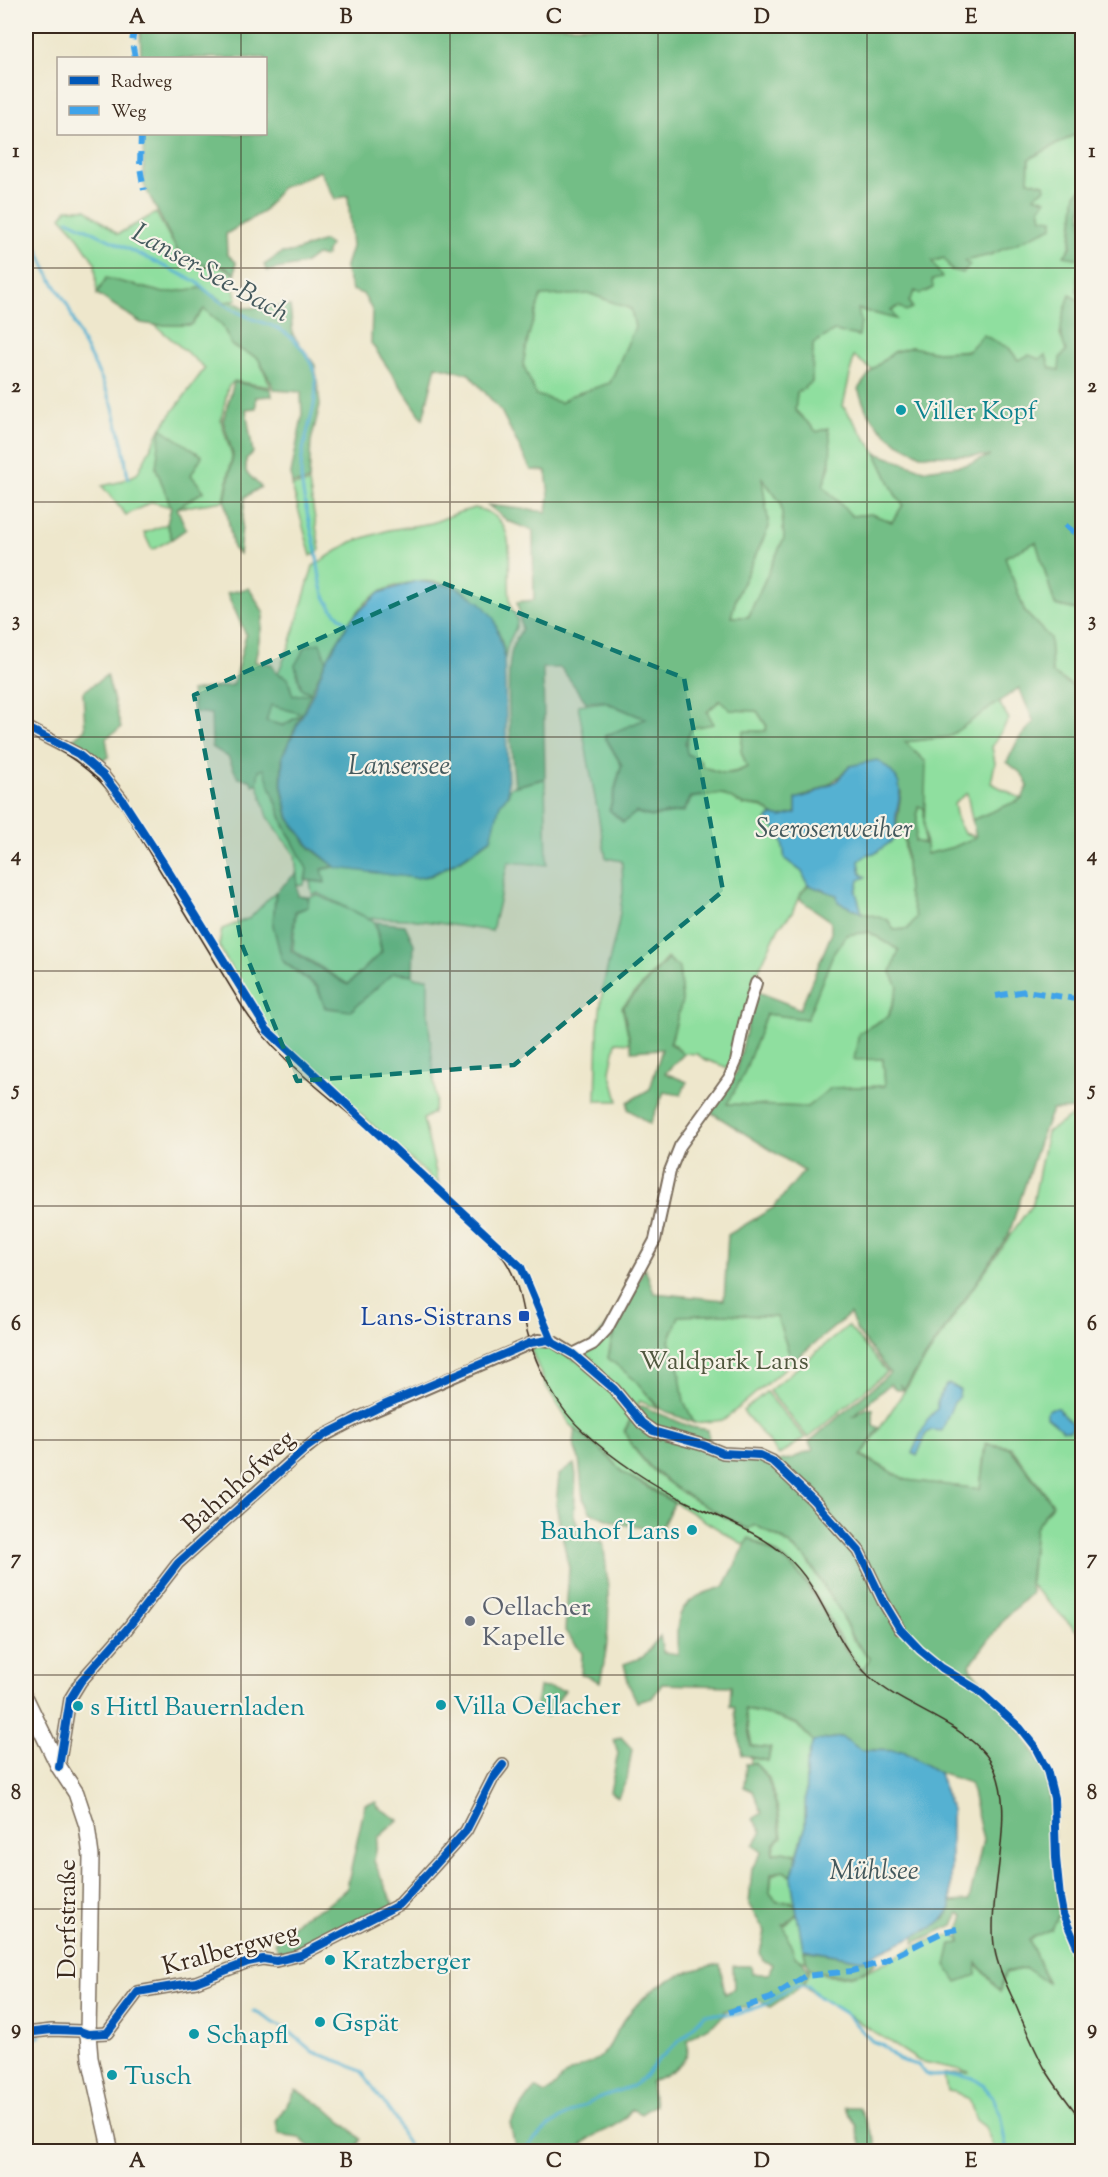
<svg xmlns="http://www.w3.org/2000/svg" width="1108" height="2177" font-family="'Sorts Mill Goudy',serif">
<rect width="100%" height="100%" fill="#f7f3e8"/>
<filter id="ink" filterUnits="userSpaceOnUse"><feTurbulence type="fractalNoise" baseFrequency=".0167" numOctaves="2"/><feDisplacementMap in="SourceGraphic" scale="12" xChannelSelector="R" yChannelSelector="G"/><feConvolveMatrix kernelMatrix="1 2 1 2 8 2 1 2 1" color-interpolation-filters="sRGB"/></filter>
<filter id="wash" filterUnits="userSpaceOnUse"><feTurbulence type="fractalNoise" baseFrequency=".008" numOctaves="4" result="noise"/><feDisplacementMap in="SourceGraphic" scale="24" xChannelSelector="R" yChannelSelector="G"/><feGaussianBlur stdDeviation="1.35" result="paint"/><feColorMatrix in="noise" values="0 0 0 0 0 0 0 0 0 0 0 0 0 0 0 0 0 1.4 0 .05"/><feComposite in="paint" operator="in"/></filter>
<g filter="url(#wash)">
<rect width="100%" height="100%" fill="#eee7cc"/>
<g fill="#8fdf9f" stroke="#65845e" stroke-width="1.5">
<path d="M1082,131V188L1076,194L1070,247L1065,256L1081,259L1077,280V293L1081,295L1078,300L1070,296L1060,335L1067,351L1059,371L1050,368L1039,359L1018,360L1009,348L937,352L911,347L894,352L872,370L854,356L843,406L876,453L895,494L903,505L892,522L871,514L851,516L823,486L830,466L828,428L817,432L795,410L797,393L812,382L813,344L834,331L858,309L896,319L891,311L899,306L912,307L909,301L915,291L932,280V262L944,258L951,269L963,261L990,255L1042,219L1040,208L1033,196L1043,184L1028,181L1029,158Z"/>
<path d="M67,209H86L118,234L156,213L183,261L227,269L235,276L231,281L237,299L225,303L201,288L164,293L106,278L97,294L95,263L73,230L61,217Z"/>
<path d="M591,294L631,309L635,327L610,383L570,396L561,403L536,395L523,364L529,334L541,295Z"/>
<path d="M204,308L222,325L232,346L258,358L271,387L234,381L228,387L221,421L232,456L224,501L176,508L204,491L191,475L156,468L171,507L152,502L126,515L102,486L119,482L137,474L161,428L205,368L155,325H191Z"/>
<path d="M761,477L781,503L784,538L748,617H731L737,596L769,527Z"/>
<path d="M309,483L320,550L311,556L292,486Z"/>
<path d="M475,508C526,518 503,571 511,606C512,611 516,615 517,619C518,628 510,637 508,645C506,649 506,654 505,659C499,593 438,564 380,592C356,605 339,638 326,660L320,643L306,646L295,665L301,689L311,693L293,696L288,678L278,673L290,645L313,566L351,542L389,530L432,523L460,512Z"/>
<path d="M167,524L172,539L152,550L144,533Z"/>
<path d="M1036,542L1055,605L1082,611V692L1052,673L1050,638L1025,612L1005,557Z"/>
<path d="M721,700L730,710L757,711L767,727L765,731L741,751L747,767C728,776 722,774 702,766L700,760L687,754C682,730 703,715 721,700Z"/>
<path d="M998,701L1009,719L992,747L995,763L991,783L1022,799L972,820L967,793L954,803L957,820L964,833L977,837L954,847L927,854L924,835V844L915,841L918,805L924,808L904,742L948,737Z"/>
<path d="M604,702L645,719L604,736L621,765L609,810L623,823L636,813L650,817L684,812L692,798L722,794L744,805L763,808L773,815L766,821L781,833L785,859L802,872L808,885L799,896L792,913L779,927L755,978L731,1069L704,1059L697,1054L683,1053L671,1043L682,1000L679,968L667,958L622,1007L630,1043L616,1042L610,1071L618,1101H596L598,1028L603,986L618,925L623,891L622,861L606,858L578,705Z"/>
<path d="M271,705L302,714L283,725L266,721Z"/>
<path d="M264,768L284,826L307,869L304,885L298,886L295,855L268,817L257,782L259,770Z"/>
<path d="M545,779L547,865L508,862L492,931L410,919L368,918L318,893L312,894L310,881L325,883L322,870L335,867L416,878L431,876L463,859L491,839L500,804L509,794V788Z"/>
<path d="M896,828H905L904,837L908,893L917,917L908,929L894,930L888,920L862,913L856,892L861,874L859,861L868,853H876Z"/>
<path d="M275,892L273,925L282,961L317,988L325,1008L351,1011L393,973L413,975L414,978H428V1015L436,1100L433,1113L423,1119L439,1185L281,1043L268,1027L225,958L219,945L222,929L250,918Z"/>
<path d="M317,895L374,921L381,952L348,984L293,950L296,912L308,907L309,897Z"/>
<path d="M869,932L899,950L891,972L898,987L888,1016L859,1033L855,1059H883L885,1086L831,1088L807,1107L726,1104L743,1076L766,1014L807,1019L833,954L846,935Z"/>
<path d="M1078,1112H1082V1463L1073,1471L1080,1484L1082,1483V1636L1030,1584L1035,1527L1053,1504L1011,1447L985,1443L980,1489L906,1480L862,1455L966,1298L1033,1203L1047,1132Z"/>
<path d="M726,1314L777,1317L792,1362L724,1420L694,1423L684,1401L679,1370L669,1341L679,1316Z"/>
<path d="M616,1317L608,1358L636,1381L659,1409L640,1401L624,1431C643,1477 706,1508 748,1529L755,1525L784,1541L806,1559L840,1611L851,1637L870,1659L862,1670C835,1636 821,1593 789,1563C778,1552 762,1545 749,1538L744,1545L648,1486L623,1473L612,1460L570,1424L545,1384L530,1347L547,1344L575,1360Z"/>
<path d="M848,1326L887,1372L808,1438L769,1391Z"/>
<path d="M766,1392L805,1438L779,1455L743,1411Z"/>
<path d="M745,1710L770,1715L797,1725L813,1741L806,1766L805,1828L797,1854L784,1851L774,1854L775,1844L782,1837L779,1813L769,1778L756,1763H751V1758L768,1761L771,1748L752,1746Z"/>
<path d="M783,1871L791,1876L795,1905L791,1901L778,1902L770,1893L772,1875Z"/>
<path d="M1060,1912L1082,1964V2151H995L985,2127L976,2120L969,2099L955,2092L947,2091L944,2074L970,2072L919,2061L803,1986L809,1973L808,1967C814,1970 820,1974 825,1975C873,1986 910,1934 957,1936L960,1943L1000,1992L1005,1973L1026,1968L1047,1981L1029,1939L1051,1929Z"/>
<path d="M797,1914L806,1961L795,1957L783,1924L786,1925Z"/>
</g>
<g fill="#73be86" stroke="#577452" stroke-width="1.5" fill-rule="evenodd">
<path d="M140,26H1082V131L1029,159L1028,181L1044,184L1045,189L1034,196L1046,200L1040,208L1042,218L1053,219V227L990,255L964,261L970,265L963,273L951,270L944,258L932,261L942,278L932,280L933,288L921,294L915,291L909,301L912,308L906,311L899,306L891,310L896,319L858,309L861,321L859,336L834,331L813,344L812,382L797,393L795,410L817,432L828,428C834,448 830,467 823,486L852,516L871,514L892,522L903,505L895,494L876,453L924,470L965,465L990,456L921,455L896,442L880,428L866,410L858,389L872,370L894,352L911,347L937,352L968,351L983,335L1009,348L1018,360L1029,355L1039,359L1046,355L1050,368L1059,370L1060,358L1066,351C1057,328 1062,318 1070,295L1078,300L1081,295L1077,293V280L1081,259L1064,256L1071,247L1076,194L1082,188V611L1055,605L1036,542L1005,557L1025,612L1050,638L1052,673L1082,692V1109L1052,1110L1039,1142L1009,1234L904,1389L899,1384L903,1390H897L890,1384L852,1417L867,1408L873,1409V1425L879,1428L861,1456L906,1480L980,1489L986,1444L1010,1448L1052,1504L1035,1528L1029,1584L1032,1592L1006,1617L969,1666L1022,1733L1046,1772L1051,1804L1060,1912L1052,1929L1029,1939L1047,1983L1026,1968L1005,1972L1000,1992L977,1962L976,1975L957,1982L946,1965L951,1944L960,1943L959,1929L964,1917L959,1914L953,1925L914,1943L916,1935C931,1929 951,1920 951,1902L969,1901L983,1840L970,1783L939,1773L903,1751L861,1750L842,1737L813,1741L797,1724L770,1715L745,1709L751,1746L770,1748L768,1761L742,1755L734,1707L730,1706L731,1686L662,1684L652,1698L637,1702L629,1685L624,1664L643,1657L660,1636L663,1652L678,1654C674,1611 681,1598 724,1587L749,1538C761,1546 778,1553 788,1563C820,1594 833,1637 861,1671L870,1659L852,1637L840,1611L807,1559L784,1540L755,1525L748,1529C706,1507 644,1477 625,1431L637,1408L642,1406L691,1427L708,1430L709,1441L703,1449L778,1461L790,1459L813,1450L809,1442L890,1373L857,1331L850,1314L792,1362L777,1317L726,1314L679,1316L669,1341L679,1370L684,1401L694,1423L660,1409L636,1381L608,1358L617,1317L645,1268L654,1293L724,1300L728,1235L773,1208L804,1171L709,1111L736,1073L756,991L800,1009L831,935V921L802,901L799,896L808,885L837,895L851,909L888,920L894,930L908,929L916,917L908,893L905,828H896L901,792L850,766C833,784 820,791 796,799V813L781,817L773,815L763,807L744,805L722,794L691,797L683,811L650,816L636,812L624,822L610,810L622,765L605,736L646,719L604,701L586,702L561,668H543L545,778L515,786C512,754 502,667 515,641C517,637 520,633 522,629L517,602L534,600L533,531L508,521L488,505L547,512L549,496L546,471L531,470L501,411L469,374L436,366L423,419L371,343L372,310L363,294L352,290L345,269L352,247L348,196L335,199L320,171L281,188L263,212L226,234L227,254L236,262L235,274L227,268L183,261L144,185L143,134H266V58H141ZM591,294L631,309L635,327L610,383L570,396L561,403L536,395L523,364L529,334L541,296ZM762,478L781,503L784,538L748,617H731L737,595L769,527ZM1019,688L1034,722L1018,740L1007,762L1022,774L1028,785L1022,799L972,820L976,837L954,847L927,854L924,830L926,762L905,742L948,737ZM720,700L730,710L757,711L767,726L765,731H743L741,751L747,767C729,777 721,774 702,766L700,760L687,754L685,742L692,728L714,724L707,712ZM918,806L924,808V844L915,841ZM869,932L899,950L891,972L898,987L889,1016L859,1033L854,1060L883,1059L885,1086L831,1088L807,1107L727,1104L743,1076L766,1014L807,1019L833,954L846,935Z"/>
<path d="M324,241L330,245L325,257L316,255L304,264L267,271L264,265L282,253L293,252Z"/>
<path d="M106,278L164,293L201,288L225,302L232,301L245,308L290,306L293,335L315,365L320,405L311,441L309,481L292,484L291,474L302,417L301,392L275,390L258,358L232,346L222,325L204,309L191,325H155L141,323L97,294Z"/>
<path d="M234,382L271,389L272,396L256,397V408L246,409L253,453L246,459V472L261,487L245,497L239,554L233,548L225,501L233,455L223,421Z"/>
<path d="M161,428L202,456L191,475L204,491L177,508L186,529L172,539L167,524L171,507L156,468Z"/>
<path d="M249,588L264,613L255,662L272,664L276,673L287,678L293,696L311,693L302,714L271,705L266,721L283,726L301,715L282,756L281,785L288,818L310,848L334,866L322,869L325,882L306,880L307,869L285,826L264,769L259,770L257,784L253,785L250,780L238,778L228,757L212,747L211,714L194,712L191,691L233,685L246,635L227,593Z"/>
<path d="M320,643L326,660L311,692L302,689L295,665L306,646Z"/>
<path d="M107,675L121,728L106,738L109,757L96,764L66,745L85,729L83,692Z"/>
<path d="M296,873L298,896L308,897V907L295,911L291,951L348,985L382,952L376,922L405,925L414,944L413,974L393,973L350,1011L325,1007L318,987L282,960L273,925L276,892Z"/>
<path d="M668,959L679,968L682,1001L670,1044L684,1054L665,1073L687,1082L681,1095L664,1092L650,1124L628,1109V1102L650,1089L662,1049L632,1051L623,1007Z"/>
<path d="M575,1429L612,1460L623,1473L674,1503L660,1531L621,1524L591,1513L583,1498L579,1459L573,1443Z"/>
<path d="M574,1464L576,1475L574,1515L582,1538L603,1542C610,1591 612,1633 600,1682L581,1674L582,1653L565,1631L569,1568L556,1505L559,1475Z"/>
<path d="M539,1687L565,1690L548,1716L535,1714Z"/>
<path d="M621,1737L632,1749L627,1779L618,1797L610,1792L618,1753L614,1740Z"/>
<path d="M755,1763L768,1779L778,1813L781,1837L774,1844L773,1854L784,1851L797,1855L792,1876L783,1870L771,1874L770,1893L777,1902H790L796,1907L797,1913L786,1924H783L795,1957L803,1961L808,1972L803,1985L770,2007L759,2000L750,2007L724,2011V2016C710,2028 700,2029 687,2041C694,2063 666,2075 650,2082L655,2105L641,2114L632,2109C617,2130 608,2127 589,2139C583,2143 581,2148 575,2151H516L510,2123L535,2088L546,2094C554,2087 561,2078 570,2072C579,2067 590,2064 599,2058C609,2051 613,2038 619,2028C644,1988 675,1972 720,1964L725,1994L734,1989L733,1966H751L752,1974H769L772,1964L763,1961L760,1952L765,1932L749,1905L752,1868L762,1852L753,1845L762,1832L753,1819L762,1813L753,1791L744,1787L746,1764Z"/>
<path d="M376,1802L378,1807L398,1820L378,1838L374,1861L394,1906L305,1950L281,1955L274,1943L303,1916L326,1906L347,1888L365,1804Z"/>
<path d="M804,1950L862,1960L868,1958L877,1961C859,1980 830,1978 808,1967Z"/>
<path d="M296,2090L325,2107L361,2139L354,2151H313L299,2137L279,2134L276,2121Z"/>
<path d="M845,2107H859L875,2140L877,2151H867L861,2144L856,2125Z"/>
</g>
<g fill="#54b1d2" stroke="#486e78" stroke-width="1.5">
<path d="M416,581L454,586L480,602L494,618L504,654L508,794L500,804L491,838L463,858L431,875L416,878L337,868L311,847L289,818L282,785L283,755L310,700L326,661L352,618L379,593Z"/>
<path d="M877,760C919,788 889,802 897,835C891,844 883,846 876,853L868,854L859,861L861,874L866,877L859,880L856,892L862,913L838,902L837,895L808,885L802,872L785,859L781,833L766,820L773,815L781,817L796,813V799L812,794L837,781L850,766Z"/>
<path d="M950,1384L960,1390L959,1396L953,1404L942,1431L931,1430L926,1434L917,1456L912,1453L927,1420L937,1409V1401L946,1385Z"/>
<path d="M1052,1408H1059C1061,1416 1071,1419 1073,1427L1070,1431L1063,1430L1047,1417V1411Z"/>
<path d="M842,1737L861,1750L903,1751L939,1773L951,1809V1909L938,1925L862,1960L803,1949L791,1879L805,1828L806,1766L813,1741Z"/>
</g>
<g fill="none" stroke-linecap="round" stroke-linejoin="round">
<g stroke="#54b1d2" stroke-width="3">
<path d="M68,220L197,282C215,300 234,312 258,321C270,325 280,328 291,337C341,381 300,422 301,474C302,502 312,528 317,555"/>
<path d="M26,223L50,277L68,306L80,337L101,378L112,404L123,446L128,478"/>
<path d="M317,557C321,588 322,604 348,624"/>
<path d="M254,2011L290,2032L313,2052L344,2063L362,2072L398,2123L402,2136L413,2152"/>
<path d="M26,2041L41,2036"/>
<path d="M521,2152L548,2127L573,2111L598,2098L632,2086L643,2079L656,2062L684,2037L705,2014H738L767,2004L794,1985L808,1986L819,1997L845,2013L872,2041L882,2045L899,2060L918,2065L925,2074L930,2076L961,2075L973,2078L983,2085L993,2097L1000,2114L1007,2152"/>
</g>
</g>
</g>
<g filter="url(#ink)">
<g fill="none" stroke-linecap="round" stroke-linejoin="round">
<g stroke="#7a6c5b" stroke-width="14">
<g id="minor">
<path d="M26,727L78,754L103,775L122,799"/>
<path d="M573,1354L593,1344L607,1329L655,1240L670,1171L680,1146L729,1078L736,1062L744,1023L756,983"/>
<path d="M59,1767L70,1699L81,1681L127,1629L178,1563L292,1460L318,1439L360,1417L538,1340L552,1341L573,1354L614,1389L642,1423L653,1431L703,1445L723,1453L759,1455L772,1461L813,1500L859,1551L883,1601L900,1629"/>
<path d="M26,2033L52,2030L80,2031L88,2034L107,2033L138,1992L196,1982L248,1962L263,1959L276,1961L301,1955L400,1904L466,1831L493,1778L503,1765"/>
</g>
</g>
<g stroke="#7a6c5b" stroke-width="18">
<path id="secondary" d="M26,1699L59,1767L76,1793L87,1826L91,1856L88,2034L90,2058L111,2152"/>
</g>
<use href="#minor" stroke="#fff" stroke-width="10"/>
<use href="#secondary" stroke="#fff" stroke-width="15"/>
<path stroke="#3b2a1e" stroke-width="1.5" d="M26,732C62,750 92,769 118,801L245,1011C274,1055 315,1085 355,1119C388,1145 418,1175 448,1204C466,1221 486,1236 501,1255C519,1277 521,1305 527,1331C536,1368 557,1408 585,1433C613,1459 655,1487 689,1503C721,1519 759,1532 786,1556C824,1589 833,1644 870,1677C903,1707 957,1720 986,1755C1024,1802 984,1895 995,1951C998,1968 1006,1984 1013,1999C1023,2022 1032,2045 1044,2067C1055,2086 1069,2103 1082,2121"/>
<g stroke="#3fa3ea" stroke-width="6" stroke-dasharray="12 6" stroke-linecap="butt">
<path d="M135,58L132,42L135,26"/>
<path d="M141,134L140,167L144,190"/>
<path d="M1065,525L1076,534L1082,536"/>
<path d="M996,996L1026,991L1082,1000"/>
<path d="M729,2012L771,1998L805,1976L852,1971L882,1962L943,1932L957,1929"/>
</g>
<g stroke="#f7f3e8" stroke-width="11">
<g id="cycleway">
<path d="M26,727L78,754L103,775L122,799L164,864L267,1030L521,1267L552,1341"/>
<path d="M59,1767L70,1699L81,1681L127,1629L178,1563L306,1448L326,1434L384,1405L530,1343L548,1340L573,1354L614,1389L642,1423L653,1431L703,1445L723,1453L759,1455L772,1461L813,1500L859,1551L883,1601L900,1629L920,1650L942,1668L978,1690L1020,1728L1035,1747L1047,1770L1054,1798L1056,1858L1060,1898L1063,1914L1082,1958"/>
<path d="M26,2033L52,2030L80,2031L88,2034L107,2033L138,1992L196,1982L248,1962L263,1959L276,1961L301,1955L400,1904L466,1831L493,1778L503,1765"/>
</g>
</g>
<use href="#cycleway" stroke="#0057b8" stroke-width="8"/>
</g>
</g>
<path fill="#0f766e" fill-opacity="0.2" stroke="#0f766e" stroke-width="4.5" stroke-dasharray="12 8" stroke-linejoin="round" d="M443,583L684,678L723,891L514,1065L297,1081L242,945L194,695Z"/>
<path fill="none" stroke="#3b2a1e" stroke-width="1.5" stroke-opacity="0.55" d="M241,26V58M450,26V2152M658,26V2152M867,26V2152M241,134V2152M26,268H1082M26,502H1082M26,737H1082M26,971H1082M26,1206H1082M26,1440H1082M26,1675H1082M26,1909H1082"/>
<g fill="#0f9aa8" stroke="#f7f3e8" stroke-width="2">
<circle cx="901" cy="410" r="6"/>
<circle cx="692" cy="1530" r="6"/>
<circle cx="441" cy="1705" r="6"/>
<circle cx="78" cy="1706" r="6"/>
<circle cx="330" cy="1960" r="6"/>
<circle cx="320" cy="2022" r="6"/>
<circle cx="194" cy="2034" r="6"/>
<circle cx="112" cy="2075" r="6"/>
</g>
<rect fill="#1a4fb4" stroke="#f7f3e8" stroke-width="2" x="518" y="1310" width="12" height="12" rx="3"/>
<circle fill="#6b7280" stroke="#f7f3e8" stroke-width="2" cx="470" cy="1621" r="6"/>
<g text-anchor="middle" stroke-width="4.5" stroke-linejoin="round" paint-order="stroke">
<g font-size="26" fill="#0d838f" stroke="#f7f3e8" text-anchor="start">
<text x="913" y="419">Viller Kopf</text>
<text x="680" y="1539" text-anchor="end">Bauhof Lans</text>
<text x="453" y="1714">Villa Oellacher</text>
<text x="90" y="1715">s Hittl Bauernladen</text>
<text x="342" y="1969">Kratzberger</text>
<text x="332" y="2031">Gspät</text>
<text x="206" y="2043">Schapfl</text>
<text x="124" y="2084">Tusch</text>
</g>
<g font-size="26" fill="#164399" stroke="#f7f3e8" text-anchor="end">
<text x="512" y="1325">Lans-Sistrans</text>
</g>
<g font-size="26" fill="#50573e" stroke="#f7f3e8">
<text x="724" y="1369">Waldpark Lans</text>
</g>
<g font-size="26" fill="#3b2a1e" stroke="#f7f3e8">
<text transform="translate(238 1481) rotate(-42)" y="9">Bahnhofweg</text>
<text transform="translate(66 1919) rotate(-90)" y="9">Dorfstraße</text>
<text transform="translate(230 1948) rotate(-15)" y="9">Kralbergweg</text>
</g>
<g font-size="26" fill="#5b616d" stroke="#f7f3e8" text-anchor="start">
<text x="482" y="1615">Oellacher<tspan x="482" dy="30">Kapelle</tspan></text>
</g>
<g font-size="27" font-style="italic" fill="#44595d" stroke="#f7f3e8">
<text transform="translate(211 272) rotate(29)" y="9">Lanser-See-Bach</text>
<text x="399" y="774">Lansersee</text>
<text x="834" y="837">Seerosenweiher</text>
<text x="874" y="1879">Mühlsee</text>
</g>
</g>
<rect width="1108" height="2177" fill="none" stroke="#f7f3e8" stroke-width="66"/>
<rect x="57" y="57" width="210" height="78" fill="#f7f3e8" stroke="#aca397" stroke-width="1.5"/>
<rect x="69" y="76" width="30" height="9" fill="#0057b8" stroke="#aca397" stroke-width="1.5"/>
<text x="111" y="87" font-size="18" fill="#3b2a1e">Radweg</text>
<rect x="69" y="106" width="30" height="9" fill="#3fa3ea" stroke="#aca397" stroke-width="1.5"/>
<text x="111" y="117" font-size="18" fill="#3b2a1e">Weg</text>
<rect x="33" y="33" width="1042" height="2111" fill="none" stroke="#3b2a1e" stroke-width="2"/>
<g font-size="20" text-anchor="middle" font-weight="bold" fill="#3b2a1e">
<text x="137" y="23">A</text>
<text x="346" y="23">B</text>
<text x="554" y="23">C</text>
<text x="762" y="23">D</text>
<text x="971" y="23">E</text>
<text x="16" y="157">1</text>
<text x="1092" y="157">1</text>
<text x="16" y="392">2</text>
<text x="1092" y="392">2</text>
<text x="16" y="626">3</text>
<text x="1092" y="626">3</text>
<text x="16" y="861">4</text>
<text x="1092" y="861">4</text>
<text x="16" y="1095">5</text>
<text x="1092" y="1095">5</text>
<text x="16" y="1330">6</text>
<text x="1092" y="1330">6</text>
<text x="16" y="1564">7</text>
<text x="1092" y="1564">7</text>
<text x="16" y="1799">8</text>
<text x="1092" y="1799">8</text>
<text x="16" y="2034">9</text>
<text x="1092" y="2034">9</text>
<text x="137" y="2167">A</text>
<text x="346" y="2167">B</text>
<text x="554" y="2167">C</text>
<text x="762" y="2167">D</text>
<text x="971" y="2167">E</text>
</g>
</svg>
